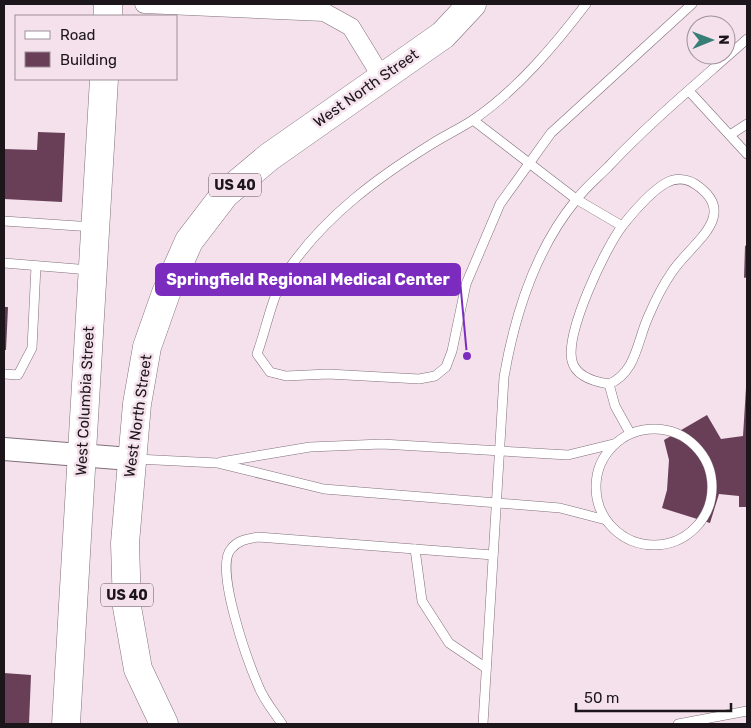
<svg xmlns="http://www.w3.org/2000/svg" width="751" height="728" font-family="Rubik,sans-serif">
<rect width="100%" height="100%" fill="#f4e1ec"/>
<g fill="#693f58">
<path d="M38,132L65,133L62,202L4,199V149L37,150Z"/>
<path d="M747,245V277L744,278L745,246Z"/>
<path d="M4,307H8L6,350H4Z"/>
<path d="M746,388L747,507H739V496L719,494L710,523L662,508L667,490L669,460L664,440L707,415L721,439L743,436Z"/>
<path d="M4,673L31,675L29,724H4Z"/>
</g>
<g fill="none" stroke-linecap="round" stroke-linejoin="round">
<g stroke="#806f78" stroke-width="10">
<g id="service">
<path d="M586,4C554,46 517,90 473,120C459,129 444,136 430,145C377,178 327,215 291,266C272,292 268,324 257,354L270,372L286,376L328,374L419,379L435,376L446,367L452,351L466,284L500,204L551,133L692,4"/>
<path d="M689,91L747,154"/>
<path d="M473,120L576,199L622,226"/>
<path d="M730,135L747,124"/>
<path d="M4,221L93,227"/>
<path d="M4,263L90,270"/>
<path d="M4,374L18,375L32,348L36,266"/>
<path d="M609,384C596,382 576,377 572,361C565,333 605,248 623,225C635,210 650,192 666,183C675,178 686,178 695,184C742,215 690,244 672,272C663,285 655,301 649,315C637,340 637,372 609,384L615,406L630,433"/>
<circle cx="654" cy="487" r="58"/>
<path d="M136,459L217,463L324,489L560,508L606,520"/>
<path d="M221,462L310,447L382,444L568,455L613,444"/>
<path d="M415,549L422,601L449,643L486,668"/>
<path d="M282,724C274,712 263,699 258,685C248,662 214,568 231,549C238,540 247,539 258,537L493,555"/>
<path d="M483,724L504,377C515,313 535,250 576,200C585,188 597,178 608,167C651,121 700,81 747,39"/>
<path d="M678,724L747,711"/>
</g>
</g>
<g stroke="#806f78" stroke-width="19">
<path id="minor" d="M144,4L324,12L351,27L381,76"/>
</g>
<g stroke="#806f78" stroke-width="24">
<path id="tertiary" d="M4,449L130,459"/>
</g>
<g stroke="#806f78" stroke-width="29">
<g id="primary">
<path d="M108,16V4"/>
<path d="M66,724L104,79"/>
<path d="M164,724L138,669L127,607L125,543L137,404L147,347L166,293L189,241L225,194L269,157L443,35L472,4"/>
</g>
</g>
<use href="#service" stroke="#fff" stroke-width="9"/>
<use href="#minor" stroke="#fff" stroke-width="18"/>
<use href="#tertiary" stroke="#fff" stroke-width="22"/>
<use href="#primary" stroke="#fff" stroke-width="28"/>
</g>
<g text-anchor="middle" stroke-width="5" stroke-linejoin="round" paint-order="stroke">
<g fill="#f4e1ec" stroke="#5d5359" stroke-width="1">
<rect x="209" y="173.5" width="52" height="23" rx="4"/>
<rect x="101" y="583.5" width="52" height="23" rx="4"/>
</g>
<g font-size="14" font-weight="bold" fill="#1c161a">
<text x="235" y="190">US 40</text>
<text x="127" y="600">US 40</text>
</g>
<g font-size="15" fill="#1c161a" stroke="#f4e1ec">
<text transform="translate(366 88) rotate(-35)" y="5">West North Street</text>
<text transform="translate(85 401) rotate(-87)" y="5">West Columbia Street</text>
<text transform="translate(138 416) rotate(-82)" y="5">West North Street</text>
</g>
</g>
<path fill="none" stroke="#7b2cbf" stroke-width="2" d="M467 356L460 280"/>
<circle fill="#7b2cbf" stroke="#f4e1ec" stroke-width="2" cx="467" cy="356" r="5"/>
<rect fill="#7b2cbf" stroke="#7b2cbf" stroke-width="2" x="156" y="264" width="304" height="31" rx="5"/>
<g font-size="16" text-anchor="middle" font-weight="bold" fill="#fff">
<text x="308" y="285">Springfield Regional Medical Center</text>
</g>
<rect width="751" height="728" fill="none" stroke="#1c161a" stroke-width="10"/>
<rect x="15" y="15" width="162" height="65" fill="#f4e1ec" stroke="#9e9098"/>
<rect x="25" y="31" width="25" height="8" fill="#ffffff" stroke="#9e9098"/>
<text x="60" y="40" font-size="15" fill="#1c161a">Road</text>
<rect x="25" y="52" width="25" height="15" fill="#693f58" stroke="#9e9098"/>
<text x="60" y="65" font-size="15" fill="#1c161a">Building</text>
<g transform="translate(711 40) rotate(89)"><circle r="24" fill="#f4e1ec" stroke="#9e9098"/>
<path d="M0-4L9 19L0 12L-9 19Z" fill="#377e77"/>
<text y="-8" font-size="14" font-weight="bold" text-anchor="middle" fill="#1c161a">N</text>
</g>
<path d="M576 703v8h155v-8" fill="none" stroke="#1c161a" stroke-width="2.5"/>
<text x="584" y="703" font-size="15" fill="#1c161a" stroke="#f4e1ec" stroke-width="4" paint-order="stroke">50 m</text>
</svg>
